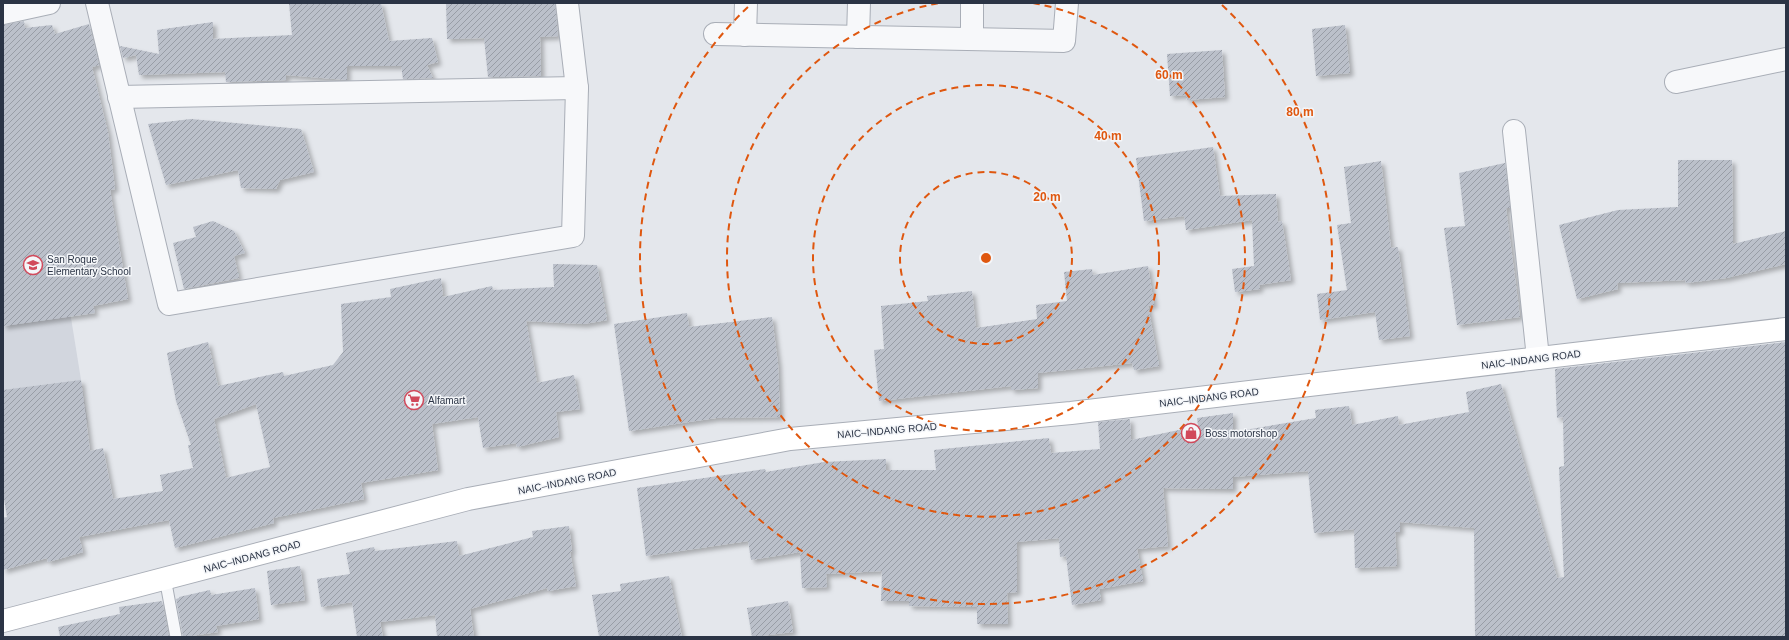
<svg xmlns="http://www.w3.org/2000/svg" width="1789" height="640" font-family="Arial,sans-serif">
<defs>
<pattern id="building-hatch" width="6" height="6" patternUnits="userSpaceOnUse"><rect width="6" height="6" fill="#bbc0ca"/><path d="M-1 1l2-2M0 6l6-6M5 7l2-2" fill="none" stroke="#989da6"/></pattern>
<filter id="shadow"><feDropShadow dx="3.5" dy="3.5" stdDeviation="2" flood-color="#0004"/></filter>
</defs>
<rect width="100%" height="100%" fill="#e4e7ec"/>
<path fill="#d2d6de" d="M36,101L88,423L3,446V107Z"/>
<g fill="url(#building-hatch)" fill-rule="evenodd" filter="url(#shadow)">
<path d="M289,3H381L389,41L432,38L438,62L427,65L433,78L403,79L401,66H347V80L286,75V80L226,82L225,72L139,75L136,55L123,58L120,46L159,54L157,30L213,22V39L292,35Z"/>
<path d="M446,3H555L558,36L540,37L541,76L488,77L484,38L447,39Z"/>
<path d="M24,21L25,28L52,25L55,34L89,24L99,65L92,67L108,133L115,189L110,190L128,299L93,306L95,313L3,326V25Z"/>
<path d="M1345,25L1350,73L1316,76L1312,29Z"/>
<path d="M1222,50L1225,97L1187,100L1186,95L1170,96L1167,54Z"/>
<path d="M191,119L301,129L314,172L280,180L276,189L241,188L238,170L166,185L148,124Z"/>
<path d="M1213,147L1220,196L1276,194L1278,222L1282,221L1291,280L1259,285L1260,289L1235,292L1232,269L1254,266L1252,220L1186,230L1184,216L1144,221L1136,158Z"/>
<path d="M1678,160H1732L1733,244L1786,231V264L1726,278L1686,283L1685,280L1617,283L1618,289L1577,299L1559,225L1618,210L1678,207Z"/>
<path d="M1381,161L1391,248L1398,247L1410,336L1379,340L1375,312L1320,320L1317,294L1347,290L1337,225L1351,223L1344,167Z"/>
<path d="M1505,163L1510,208H1506L1520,317L1457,325L1444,228L1465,226L1459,173Z"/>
<path d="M213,221L234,231L245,253L234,256L239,278L184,289L173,243L196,237L193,227Z"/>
<path d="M553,264L597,265L607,320L584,324L526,321L537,383L574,375L580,409L556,412L559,437L517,447L516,443L483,448L478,417L432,424L438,470L361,483L364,499L273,518L274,523L175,548L169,520L79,537L83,552L48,562L47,558L3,570V518L7,517L3,493V390L81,380L90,451L103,448L113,499L163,491L160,475L193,468L188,445H191L176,401L167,353L208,342L218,386L283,372L284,376L333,365L343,352L341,304L391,297L390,289L441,278L443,297L492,286L493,290L554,287ZM256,404L270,467L226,478L214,419Z"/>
<path d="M1148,266L1154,305L1148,306L1159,366L1134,370L1132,363L1038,373V388L1011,390V386L879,401L874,350L884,349L881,306L928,301L927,296L972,291L976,328L1037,319L1036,305L1067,301L1064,272L1092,269L1093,275Z"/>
<path d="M687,313L689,327L772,317L778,364L780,417L716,418L629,431L614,324Z"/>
<path d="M1786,342V637H1475L1474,528L1400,522V532H1395L1397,566L1355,568L1354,529L1314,533L1308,471L1233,477V489L1163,488L1168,546L1137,549L1143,581L1099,589L1101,600L1072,605L1066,556L1060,557L1059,538L1017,542V592L1007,593L1008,624H977V607L909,606V601H881L882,571L826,574L827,587L802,588L800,552L751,560L748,541L646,556L637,488L765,469L766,472L824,462L886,459V470H936L934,450L1049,438L1051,453L1100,449L1098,422L1130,419L1131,440L1198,426L1197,418L1233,413V432L1316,418L1315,410L1349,406L1352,425L1398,416L1399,425L1469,412L1466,392L1501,384L1557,578L1564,577L1559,467L1564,466L1563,417L1557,418L1555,369Z"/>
<path d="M569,526L572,551L570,552L576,586L548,591L547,588L470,609L474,637H437L435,615L380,622L383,637H357L352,602L321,607L317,579L350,574L346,553L374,547L375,551L457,541L459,556L533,537L532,531Z"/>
<path d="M300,566L305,600L271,605L267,571Z"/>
<path d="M669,576L682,637H599L592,595L621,591L620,584Z"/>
<path d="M255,588L259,619L216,626L218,632L183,637L176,599L179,598V597L210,590L211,595Z"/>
<path d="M162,601L169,637H60L58,627L120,614L119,607Z"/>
<path d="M788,601L793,632L752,637L747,608Z"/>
</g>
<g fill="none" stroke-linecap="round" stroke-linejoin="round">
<g stroke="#a9aeb7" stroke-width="13">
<path id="lane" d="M165,578L176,637"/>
</g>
<g stroke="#a9aeb7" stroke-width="24">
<g id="street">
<path d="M97,3L169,304L573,236L577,88L567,3"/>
<path d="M3,13L49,3"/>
<path d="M715,34L1064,41L1067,3"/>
<path d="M745,35L746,3"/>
<path d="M858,37L859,3"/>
<path d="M972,39V3"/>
<path d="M1676,82L1786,59"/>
<path d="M119,97L577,88"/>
<path d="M1514,131L1538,358"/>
</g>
</g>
<g stroke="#a9aeb7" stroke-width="24">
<path id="secondary" d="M3,621L468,499L790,439L1071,413L1786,329"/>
</g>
<use href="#lane" stroke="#f7f8fa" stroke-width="11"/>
<use href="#street" stroke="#f7f8fa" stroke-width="22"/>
<use href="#secondary" stroke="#fff" stroke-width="22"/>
</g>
<g fill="none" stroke="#df570f" stroke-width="2" stroke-dasharray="7 5">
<circle cx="986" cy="258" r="86"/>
<circle cx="986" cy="258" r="173"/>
<path d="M1033 3A259 259 0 1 1 939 3"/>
<path d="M1222 5A346 346 0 1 1 750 5"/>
</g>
<defs>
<g id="school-ring" transform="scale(1)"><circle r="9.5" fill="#f4f6f9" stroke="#d1495b" stroke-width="1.5"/><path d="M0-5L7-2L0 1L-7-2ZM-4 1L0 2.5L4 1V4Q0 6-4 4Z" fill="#d1495b"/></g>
<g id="supermarket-ring" transform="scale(1)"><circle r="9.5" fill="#f4f6f9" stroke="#d1495b" stroke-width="1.5"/><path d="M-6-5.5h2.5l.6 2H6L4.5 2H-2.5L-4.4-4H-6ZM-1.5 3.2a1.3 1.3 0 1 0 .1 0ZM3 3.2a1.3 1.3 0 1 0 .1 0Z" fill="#d1495b"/></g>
<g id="shop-ring" transform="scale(1)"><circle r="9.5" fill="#f4f6f9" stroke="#d1495b" stroke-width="1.5"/><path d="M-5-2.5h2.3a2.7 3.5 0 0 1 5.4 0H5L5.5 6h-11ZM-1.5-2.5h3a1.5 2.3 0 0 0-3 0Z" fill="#d1495b"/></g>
</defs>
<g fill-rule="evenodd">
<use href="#school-ring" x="33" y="265"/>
<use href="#supermarket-ring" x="414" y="400"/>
<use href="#shop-ring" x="1191" y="433"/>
</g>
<g text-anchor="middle" stroke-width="3" stroke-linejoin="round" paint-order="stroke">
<g font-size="10" fill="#2b3445" stroke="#f4f6f9" text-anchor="start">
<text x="47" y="263">San Roque<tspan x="47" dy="12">Elementary School</tspan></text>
<text x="428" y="404">Alfamart</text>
<text x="1205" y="437">Boss motorshop</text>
</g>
<g font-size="10" fill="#2b3445" stroke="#f4f6f9">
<text transform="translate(1531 359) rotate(-7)" y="4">NAIC–INDANG ROAD</text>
<text transform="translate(1209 397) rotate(-7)" y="4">NAIC–INDANG ROAD</text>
<text transform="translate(887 430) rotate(-5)" y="4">NAIC–INDANG ROAD</text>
<text transform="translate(567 481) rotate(-11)" y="4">NAIC–INDANG ROAD</text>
<text transform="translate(252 556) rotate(-15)" y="4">NAIC–INDANG ROAD</text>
</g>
</g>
<circle cx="986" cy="258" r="6" fill="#df570f" stroke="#f4f6f9" stroke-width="2"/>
<g font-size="12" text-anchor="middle" font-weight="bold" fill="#df570f" stroke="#f4f6f9" stroke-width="3" stroke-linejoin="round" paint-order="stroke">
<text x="1169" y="79">60 m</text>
<text x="1300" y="116">80 m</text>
<text x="1108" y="140">40 m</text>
<text x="1047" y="201">20 m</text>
</g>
<rect width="1789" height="640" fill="none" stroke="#2b3445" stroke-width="8"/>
</svg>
